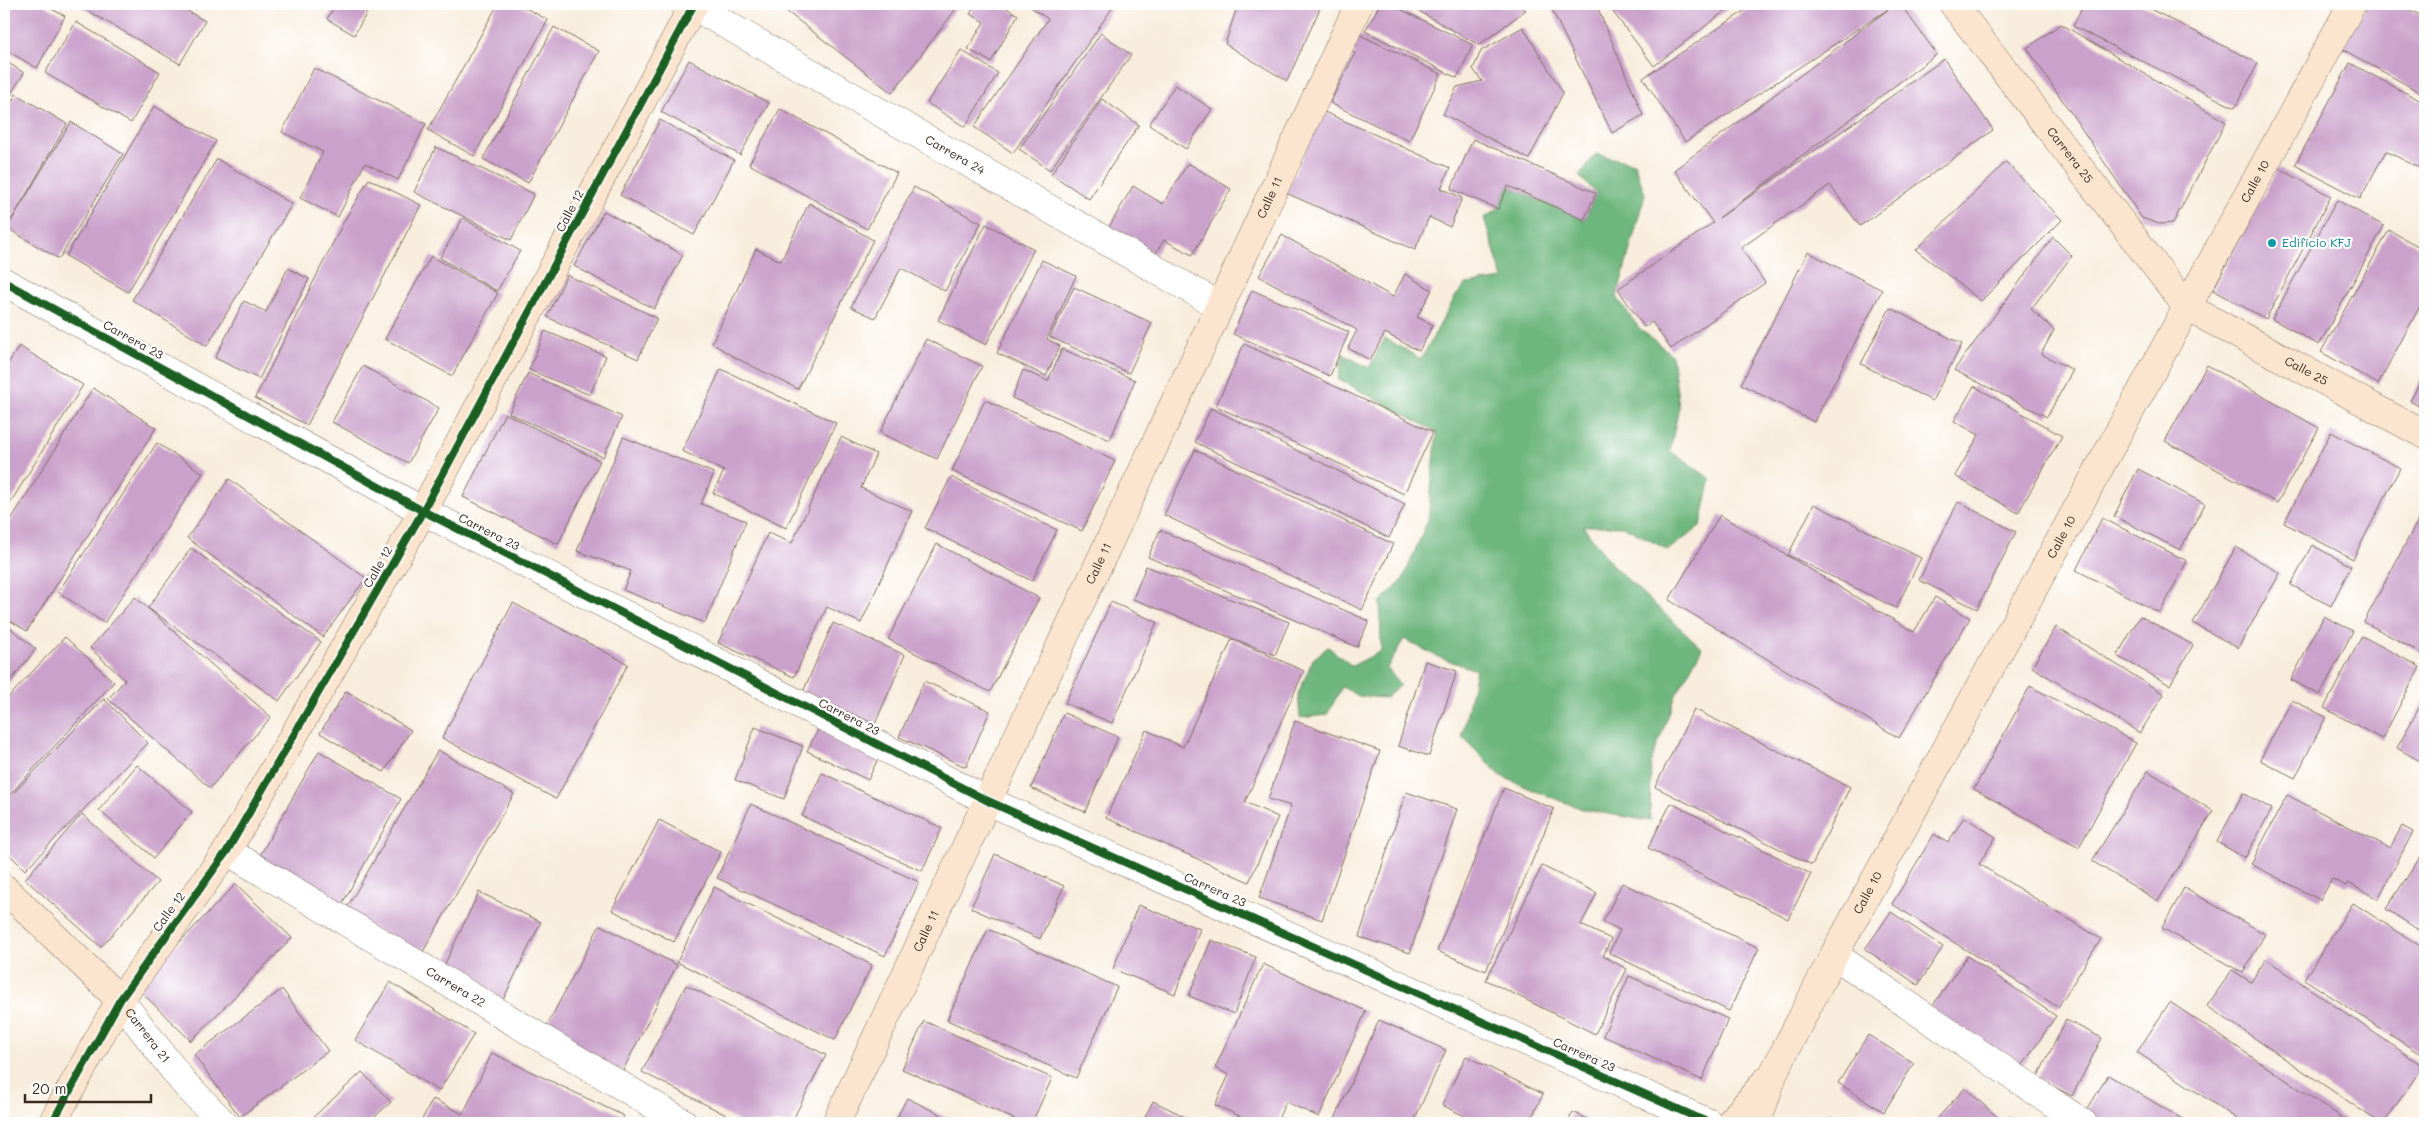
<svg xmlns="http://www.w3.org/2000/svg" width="2429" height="1127" font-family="Mali,sans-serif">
<rect width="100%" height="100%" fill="#fff"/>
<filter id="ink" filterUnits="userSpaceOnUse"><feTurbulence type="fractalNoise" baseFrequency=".02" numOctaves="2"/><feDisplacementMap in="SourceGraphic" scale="10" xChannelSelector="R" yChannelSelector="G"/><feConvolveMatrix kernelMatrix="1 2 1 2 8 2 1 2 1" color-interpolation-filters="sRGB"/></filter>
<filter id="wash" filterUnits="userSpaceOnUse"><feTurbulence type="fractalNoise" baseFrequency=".0096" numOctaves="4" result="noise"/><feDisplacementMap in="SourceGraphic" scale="20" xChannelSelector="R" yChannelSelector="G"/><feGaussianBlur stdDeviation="1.12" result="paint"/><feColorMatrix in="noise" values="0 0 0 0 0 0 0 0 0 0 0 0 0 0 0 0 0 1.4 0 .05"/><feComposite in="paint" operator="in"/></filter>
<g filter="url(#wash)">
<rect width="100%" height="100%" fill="#f8eddc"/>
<path fill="#6db67d" stroke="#54704e" d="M1596,154L1634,163L1645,194L1617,297L1639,328L1672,355L1679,407L1670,451L1711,479L1700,527L1668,550L1623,526H1583L1614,567L1702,648L1675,697L1651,763L1650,821L1585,810L1535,791L1501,776L1462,737L1476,670L1438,657L1404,639L1387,668L1400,685L1386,698L1359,696L1342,687L1327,715L1300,718L1298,694L1313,659L1328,647L1352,666L1381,651L1380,602L1402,581L1428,520L1437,432L1338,379L1343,354L1369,368L1385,338L1421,359L1455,297L1466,284L1503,279L1484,218L1498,209L1508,186L1584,220L1596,193L1579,176Z"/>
<g id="blocks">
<g fill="#caa1cb">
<path d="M4,4H42L65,16L37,68L4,49Z"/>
<path d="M76,4H175L205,21L180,64Z"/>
<path d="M336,4H372L354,35L327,19Z"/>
<path d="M498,4H518L548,20L474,156L428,130Z"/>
<path d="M783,4H957L959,5L892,93L781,7Z"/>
<path d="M976,4H999L1018,15L991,62L968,49L984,22L970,14Z"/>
<path d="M1034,4H1115L1013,153L974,127L1048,19L1032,8Z"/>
<path d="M1238,4H1322L1287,81L1225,44Z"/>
<path d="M1380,4H1390L1473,45L1457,78L1365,31Z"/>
<path d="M1406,4H1515L1526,10L1479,45Z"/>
<path d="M1549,4H1596L1643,115L1612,133Z"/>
<path d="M1624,4H1734L1654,66L1613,12Z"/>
<path d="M1755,4H1900L1937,54L1719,218L1944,59L1993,130L1860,226L1830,185L1741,248L1765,283L1671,349L1652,322L1644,327L1618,289L1713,223L1674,170L1893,6L1685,142L1643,78Z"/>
<path d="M2084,4H2140L2258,63L2235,108L2073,26Z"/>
<path d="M2367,4H2399L2425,18V95L2342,49Z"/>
<path d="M76,22L160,72L131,123L45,73Z"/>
<path d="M2061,24L2226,122L2173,223L2159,224L2142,218L2027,48Z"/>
<path d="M554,27L599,51L528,183L483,159Z"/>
<path d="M1523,27L1563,93L1529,159L1443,114L1457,87L1482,81L1473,69L1481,51Z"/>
<path d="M1352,31L1441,74L1409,141L1330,103L1355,53L1344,48Z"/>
<path d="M1101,33L1131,55L1050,170L1019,149Z"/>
<path d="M961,50L998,73L965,127L927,103Z"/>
<path d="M4,60L24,73L4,105Z"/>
<path d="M689,60L769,103L740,155L661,112Z"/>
<path d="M2350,63L2425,103V171L2386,151L2360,199L2295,165Z"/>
<path d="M314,68L426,124L398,180L365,163L338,217L300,198L323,152L282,132Z"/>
<path d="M1175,85L1212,109L1186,149L1149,125Z"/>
<path d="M16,94L67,124L8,226L71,122L123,154L59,259L7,228L4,233V116Z"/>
<path d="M1102,99L1139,125L1089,199L1051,174Z"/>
<path d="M154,106L216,141L128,292L66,256Z"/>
<path d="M780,109L897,173L867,229L749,164Z"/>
<path d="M1322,111L1450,168L1441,188L1462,198L1450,227L1429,217L1415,250L1286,193Z"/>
<path d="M660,120L734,160L694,235L620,195Z"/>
<path d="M1473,139L1596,193L1584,220L1508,186L1498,209L1451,189Z"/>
<path d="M436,147L534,194L511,240L414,192Z"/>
<path d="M217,159L292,204L207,346L132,300Z"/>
<path d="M2006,162L2062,220L1981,301L1916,250Z"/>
<path d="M1188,163L1231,189L1192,255L1164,240L1155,254L1109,227L1133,186L1163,204Z"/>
<path d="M2278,168L2331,196L2266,319L2213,290Z"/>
<path d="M369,179L421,205L307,425L255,398L344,221Z"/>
<path d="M914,187L981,223L945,291L901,268L875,318L851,307Z"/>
<path d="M2337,200L2384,226L2319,345L2272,319Z"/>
<path d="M809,203L873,240L798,389L734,357L712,343L756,249L781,261Z"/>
<path d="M604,211L683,255L654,309L574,266Z"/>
<path d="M463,218L520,251L497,291L440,258Z"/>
<path d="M986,224L1034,249L986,345L938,320Z"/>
<path d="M2389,230L2425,250V297L2378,384L2321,352Z"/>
<path d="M1282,235L1393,297L1405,274L1432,290L1417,317L1433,325L1419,351L1385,333L1370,360L1348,348L1357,330L1259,276Z"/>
<path d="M2053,237L2072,256L2031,309L2054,330L2041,354L2073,370L2047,417L1954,370Z"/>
<path d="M1808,252L1882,290L1814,422L1741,384Z"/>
<path d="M431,256L498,293L452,376L385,339Z"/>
<path d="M1042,260L1076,276L1047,339L1060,346L1046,376L997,353Z"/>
<path d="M288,268L309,279L259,379L215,358L244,301L266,312Z"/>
<path d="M567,275L657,318L638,359L547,317Z"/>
<path d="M1074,287L1152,323L1129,373L1050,337Z"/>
<path d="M1252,290L1349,332L1330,376L1233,334Z"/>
<path d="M1890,308L1962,344L1932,401L1861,364Z"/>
<path d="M545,331L606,356L590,395L529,370Z"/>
<path d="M926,339L982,366L937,459L880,433Z"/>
<path d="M1244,344L1433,432L1404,494L1216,406Z"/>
<path d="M19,346L83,385L4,513V370Z"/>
<path d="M1062,349L1135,380L1110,440L1012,398L1023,370L1048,381Z"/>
<path d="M2207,365L2319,428L2277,503L2165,441Z"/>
<path d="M363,366L439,408L408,463L332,422Z"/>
<path d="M721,369L836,423L786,528L713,493L724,471L682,451Z"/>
<path d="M528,373L622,417L603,457L509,413Z"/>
<path d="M2425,373V410L2410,401Z"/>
<path d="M1974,386L2062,436L2018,513L1955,476L1979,435L1954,421Z"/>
<path d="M93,388L156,428L27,631L4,617V531Z"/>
<path d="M985,400L1115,461L1082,531L952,471Z"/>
<path d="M1211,408L1405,504L1389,538L1195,442Z"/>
<path d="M505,413L600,461L558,544L463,497Z"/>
<path d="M2331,432L2400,468L2353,559L2284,523Z"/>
<path d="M623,437L714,473L701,504L746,521L705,623L623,590L631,571L577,551Z"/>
<path d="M841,437L876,454L861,488L912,511L861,623L827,607L794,677L718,643L768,533L792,543Z"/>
<path d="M157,443L203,473L104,623L58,592Z"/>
<path d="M1195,450L1393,544L1362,610L1164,515Z"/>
<path d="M2138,469L2205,504L2180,550L2114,516Z"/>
<path d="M951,477L1057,530L1032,581L925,528Z"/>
<path d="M229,479L366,578L323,637L187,538Z"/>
<path d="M1958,502L2016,532L1977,609L1919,580Z"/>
<path d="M1814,504L1921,558L1896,608L1788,555Z"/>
<path d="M2425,507V655L2364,622Z"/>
<path d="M1720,515L1914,632L1935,597L1970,618L1899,738L1669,600Z"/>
<path d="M2102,518L2187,561L2160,613L2076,570Z"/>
<path d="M1160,530L1369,621L1357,647L1148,557Z"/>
<path d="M937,544L1039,598L990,692L888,639Z"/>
<path d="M2312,545L2351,566L2331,606L2291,585Z"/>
<path d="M2236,547L2280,573L2238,648L2193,623Z"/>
<path d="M191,548L321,642L279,701L148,608Z"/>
<path d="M1146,566L1289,622L1275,655L1133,599Z"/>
<path d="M135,597L271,717L210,788L108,699L125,680L90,648Z"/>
<path d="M1111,602L1157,622L1112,723L1065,703Z"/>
<path d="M513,603L628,664L556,799L442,738Z"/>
<path d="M2140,616L2193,645L2170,685L2117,656Z"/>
<path d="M2324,616L2353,631L2320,695L2291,680Z"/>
<path d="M4,623L36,649L4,689Z"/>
<path d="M833,623L905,655L875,724L803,692Z"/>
<path d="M2056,627L2164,694L2140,733L2032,667Z"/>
<path d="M2362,636L2420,667L2382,739L2324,708Z"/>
<path d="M65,637L114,682L4,801V702Z"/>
<path d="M1232,639L1304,671L1245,802L1278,817L1249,882L1106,818L1146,730L1183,747Z"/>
<path d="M1425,661L1457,671L1429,756L1398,746Z"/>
<path d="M924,681L990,711L966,767L899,737Z"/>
<path d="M2030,686L2136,743L2079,847L1974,789Z"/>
<path d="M346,691L411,730L384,772L320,733Z"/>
<path d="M2425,697V764L2397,748Z"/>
<path d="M104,699L148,743L25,870L4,849V803Z"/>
<path d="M2292,700L2326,717L2295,778L2260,760Z"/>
<path d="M1694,709L1850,787L1812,865L1655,787Z"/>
<path d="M1064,713L1118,737L1085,812L1031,788Z"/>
<path d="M1295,721L1380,751L1322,920L1259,898L1291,806L1268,799Z"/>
<path d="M821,724L881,752L868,780L807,751Z"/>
<path d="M755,727L803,746L784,799L735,780Z"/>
<path d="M438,750L514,794L421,955L345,911Z"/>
<path d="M319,751L401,799L342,904L259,857Z"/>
<path d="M137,765L192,812L154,858L99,810Z"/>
<path d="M2148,771L2213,811L2158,901L2092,861Z"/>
<path d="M822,773L942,828L922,871L802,816Z"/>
<path d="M1504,788L1554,809L1486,971L1437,951Z"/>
<path d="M1406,792L1457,809L1410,953L1359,937Z"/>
<path d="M2243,793L2272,809L2245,858L2217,842Z"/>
<path d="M2287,795L2390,848L2402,826L2413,832L2378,899L2348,883L2346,886L2332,879L2320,900L2251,864Z"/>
<path d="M1671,803L1811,874L1788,919L1648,848Z"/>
<path d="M751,804L919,882L885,956L717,878Z"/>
<path d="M82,814L158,882L101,947L25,879Z"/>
<path d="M1964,817L1996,837L1979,864L2101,939L2058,1007L1892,904L1934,834L1948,843Z"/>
<path d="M659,820L721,852L674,942L612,910Z"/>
<path d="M2425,850V934L2386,909Z"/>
<path d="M995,854L1064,886L1040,939L971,908Z"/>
<path d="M1542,866L1597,893L1581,925L1611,939L1603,956L1627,969L1595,1034L1486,980Z"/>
<path d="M1622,883L1759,948L1729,1011L1609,953L1620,930L1603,922Z"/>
<path d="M236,884L292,938L191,1041L136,987Z"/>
<path d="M714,887L872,965L835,1040L677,962Z"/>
<path d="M2184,888L2265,934L2243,973L2162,928Z"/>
<path d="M479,892L541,922L503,1000L442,970Z"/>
<path d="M2353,903L2425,949V1057L2304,979Z"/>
<path d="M1138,905L1200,929L1175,994L1113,969Z"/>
<path d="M1891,912L1943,947L1918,985L1865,949Z"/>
<path d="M600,925L677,965L622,1072L544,1031Z"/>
<path d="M988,929L1117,987L1076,1078L947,1020Z"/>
<path d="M1211,940L1256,957L1234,1014L1189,996Z"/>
<path d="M1967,956L2056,1016L2020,1069L1931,1008Z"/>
<path d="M2266,959L2423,1066L2384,1123H2380L2207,1006L2232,970L2251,982Z"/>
<path d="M1263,964L1366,1011L1319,1117L1286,1102L1276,1123H1255L1215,1105L1229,1075L1215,1068Z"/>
<path d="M1629,976L1728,1019L1702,1080L1603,1036Z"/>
<path d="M390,982L474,1034L439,1091L355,1040Z"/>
<path d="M686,985L826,1055L791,1123H742L642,1072Z"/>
<path d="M282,989L328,1051L240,1117L194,1055Z"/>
<path d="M2170,1002L2350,1123H2243L2137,1052Z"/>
<path d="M1379,1020L1446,1050L1413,1123H1333Z"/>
<path d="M2066,1020L2102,1038L2072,1096L2037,1078Z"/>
<path d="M924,1021L1052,1078L1032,1123H1023L902,1069Z"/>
<path d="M1868,1035L1914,1063L1884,1112L1838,1083Z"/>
<path d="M492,1053L624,1116L620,1123H420L433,1099L463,1114Z"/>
<path d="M1466,1056L1543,1094L1529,1123H1474L1475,1121L1442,1105Z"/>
<path d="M362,1072L391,1102L368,1123H307Z"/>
<path d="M2108,1075L2189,1123H2097L2084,1115Z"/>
<path d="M1965,1088L2004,1123H1933Z"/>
<path d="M907,1098L958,1123H894Z"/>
<path d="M1153,1101L1198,1123H1142Z"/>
<path d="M1573,1112L1595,1123H1567Z"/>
<path d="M2009,1116L2019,1123H2004Z"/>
<path d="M1831,1117L1842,1123H1828Z"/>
</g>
</g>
</g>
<g filter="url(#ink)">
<use href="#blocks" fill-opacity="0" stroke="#7d6e60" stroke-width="1"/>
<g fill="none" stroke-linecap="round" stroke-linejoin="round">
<g stroke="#7d6e60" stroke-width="29">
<g id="street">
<path id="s1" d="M690,4L1220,306"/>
<path d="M4,282L423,511L988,801L1709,1123"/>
<path id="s2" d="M227,851L684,1123"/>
<path d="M1834,955L2083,1123"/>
<path id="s3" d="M120,1000L184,1083L223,1123"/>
</g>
</g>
<g stroke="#7d6e60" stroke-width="29">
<g id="secondary">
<path id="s4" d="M1953,4L2187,307L2425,435"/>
<path d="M4,888L120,1000"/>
<path d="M52,1123L120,1000L227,851L423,511L694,4"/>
<path id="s5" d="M836,1123L1220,306L1359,4"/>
<path d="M1730,1123L1766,1081"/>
<path id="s6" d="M1757,1123L1774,1072L1834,955L2352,4"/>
</g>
</g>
<use href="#street" stroke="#fff" stroke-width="28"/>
<use href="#secondary" stroke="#fbe5cf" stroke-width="28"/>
<g stroke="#fff" stroke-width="11">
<g id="cycleway">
<path d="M4,282L423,511L988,801L1709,1123"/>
<path d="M52,1123L120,1000L227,851L423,511L694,4"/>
</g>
</g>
<use href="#cycleway" stroke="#1b5e20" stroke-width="8"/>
</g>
</g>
<circle fill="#0f9aa8" stroke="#fff" stroke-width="2" cx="2272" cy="243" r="5"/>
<g text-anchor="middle" stroke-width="4.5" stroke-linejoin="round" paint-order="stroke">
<g font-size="12" fill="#3b2a1e" stroke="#fff">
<text dy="4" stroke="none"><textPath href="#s1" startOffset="305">Carrera 24</textPath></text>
<text dy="4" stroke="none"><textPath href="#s4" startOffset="191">Carrera 25</textPath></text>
<text dy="4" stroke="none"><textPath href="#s6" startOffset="1066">Calle 10</textPath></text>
<text dy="4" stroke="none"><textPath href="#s5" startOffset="1022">Calle 11</textPath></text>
<text transform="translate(570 211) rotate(-62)" y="4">Calle 12</text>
<text transform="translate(133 340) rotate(29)" y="4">Carrera 23</text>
<text dy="4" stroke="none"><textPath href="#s4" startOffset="518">Calle 25</textPath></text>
<text transform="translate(489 532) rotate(27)" y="4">Carrera 23</text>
<text dy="4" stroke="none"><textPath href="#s6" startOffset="661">Calle 10</textPath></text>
<text dy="4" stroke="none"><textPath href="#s5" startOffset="618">Calle 11</textPath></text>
<text transform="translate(378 567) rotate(-60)" y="4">Calle 12</text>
<text transform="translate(849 717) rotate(27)" y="4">Carrera 23</text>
<text transform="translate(1215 890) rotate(24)" y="4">Carrera 23</text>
<text dy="4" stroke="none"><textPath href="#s6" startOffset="256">Calle 10</textPath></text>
<text transform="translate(169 912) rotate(-54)" y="4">Calle 12</text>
<text dy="4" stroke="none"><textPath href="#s5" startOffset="212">Calle 11</textPath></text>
<text dy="4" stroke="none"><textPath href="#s2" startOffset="266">Carrera 22</textPath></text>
<text dy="4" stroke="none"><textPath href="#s3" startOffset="45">Carrera 21</textPath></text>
<text transform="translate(1584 1055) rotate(24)" y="4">Carrera 23</text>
</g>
<g font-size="12" fill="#0d838f" stroke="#fff" text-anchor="start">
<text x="2282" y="247">Edificio KFJ</text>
</g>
</g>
<rect width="2429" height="1127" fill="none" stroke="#fff" stroke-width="20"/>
<path d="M25 1094v8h126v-8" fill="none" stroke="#3b2a1e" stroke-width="2.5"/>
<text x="32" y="1094" font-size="15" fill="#3b2a1e" stroke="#ffffff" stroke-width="4" paint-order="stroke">20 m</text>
</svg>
